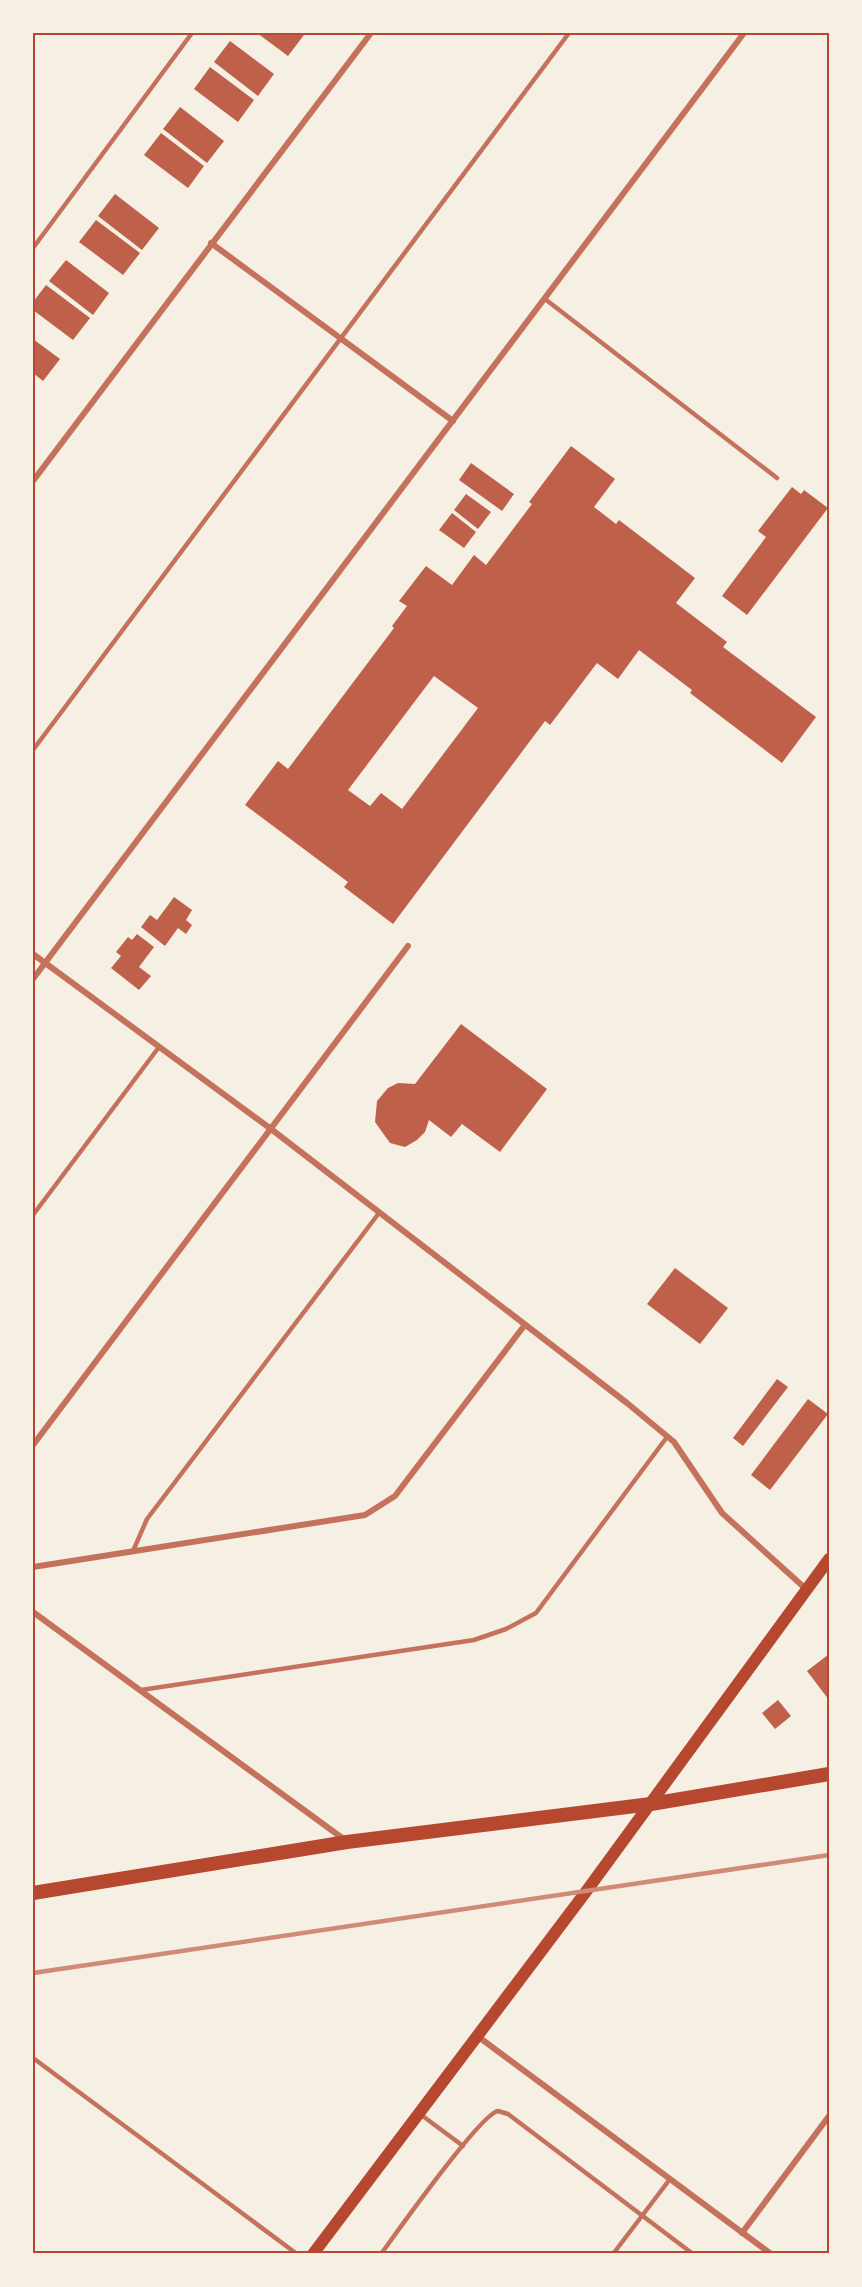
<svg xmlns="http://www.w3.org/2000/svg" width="862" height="2287" font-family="Commissioner,sans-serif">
<rect width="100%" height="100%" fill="#f6efe4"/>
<g fill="#bf614a" fill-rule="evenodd">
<path d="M257,33H302L304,35L288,56Z"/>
<path d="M230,41L274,74L258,96L214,62Z"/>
<path d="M210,67L254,100L238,122L194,89Z"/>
<path d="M180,107L224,141L207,163L163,129Z"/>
<path d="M161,133L204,166L188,188L144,155Z"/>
<path d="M115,194L159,228L142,250L98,216Z"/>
<path d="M96,220L140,253L123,275L79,242Z"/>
<path d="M66,260L109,293L93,315L49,281Z"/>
<path d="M46,285L90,318L73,340L33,310V302Z"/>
<path d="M33,339L60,359L43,381L33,373Z"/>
<path d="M571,446L615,479L594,507L616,524L619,520L695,578L676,603L727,642L723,647L816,717L782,763L690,693L692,690L639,650L618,679L597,663L550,725L545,721L393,924L344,887L348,882L245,805L278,761L288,769L394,628L392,626L407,606L399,601L426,566L452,585L474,555L486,565L532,504L529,502ZM434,676L478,708L402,809L381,793L370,806L348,790Z"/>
<path d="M471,463L514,494L502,511L459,480Z"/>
<path d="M792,487L801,494L804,490L828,508L747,615L722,596L766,537L758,531Z"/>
<path d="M466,494L491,512L478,529L454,510Z"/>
<path d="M452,513L476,532L464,548L439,530Z"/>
<path d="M174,897L192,910L186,920L192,925L186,934L178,928L165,946L141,927L150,915L157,920Z"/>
<path d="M137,934L154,947L139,967L151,976L139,990L111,968L121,956L116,952L128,937L132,940Z"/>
<path d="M461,1024L547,1089L500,1152L462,1124L451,1137L429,1120L425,1132L417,1140L405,1147L390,1143L375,1122L377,1101L388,1088L398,1083L415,1084Z"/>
<path d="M675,1268L728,1308L700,1344L647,1304Z"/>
<path d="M777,1379L788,1387L743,1446L733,1438Z"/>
<path d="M808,1399L828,1414L770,1490L751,1475Z"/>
<path d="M829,1654V1700L807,1671Z"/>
<path d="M778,1700L791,1716L775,1729L762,1713Z"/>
</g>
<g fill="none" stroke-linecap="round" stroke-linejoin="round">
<g stroke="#c5725c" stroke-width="4.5">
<path d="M33,248L192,33"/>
<path d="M545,299L777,478"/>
<path d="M33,750L569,33"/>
<path d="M33,1215L159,1047"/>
<path d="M133,1551L147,1519L379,1213"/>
<path d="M141,1690L474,1640L506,1629L536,1613L667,1437"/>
<path d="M33,2058L297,2254"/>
<path d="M420,2114L463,2146"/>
<path d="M381,2254C397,2232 480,2114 498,2111L508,2114L693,2254"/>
<path d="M613,2254L670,2179"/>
</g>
<g stroke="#c5725c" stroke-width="6">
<path d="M211,243L453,421"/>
<path d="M33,481L371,33"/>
<path d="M33,954L271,1129L627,1403L674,1442L722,1513L806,1589"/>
<path d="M33,979L744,33"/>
<path d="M33,1445L408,946"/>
<path d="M33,1567L365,1515L395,1496L524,1326"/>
<path d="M33,1612L345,1840"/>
<path d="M476,2035L771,2254"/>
<path d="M742,2233L829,2116"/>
</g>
<path stroke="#b5482f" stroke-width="12" d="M313,2254L585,1893L829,1559"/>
<path stroke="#b5482f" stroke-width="14" d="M33,1893L347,1842L651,1804L829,1774"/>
<path stroke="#cf8b77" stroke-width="4.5" d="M33,1973L829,1855"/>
</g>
<rect width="862" height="2287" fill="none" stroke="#f6efe4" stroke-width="69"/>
<rect x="34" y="34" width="794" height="2218" fill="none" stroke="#b5482f" stroke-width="2"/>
</svg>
